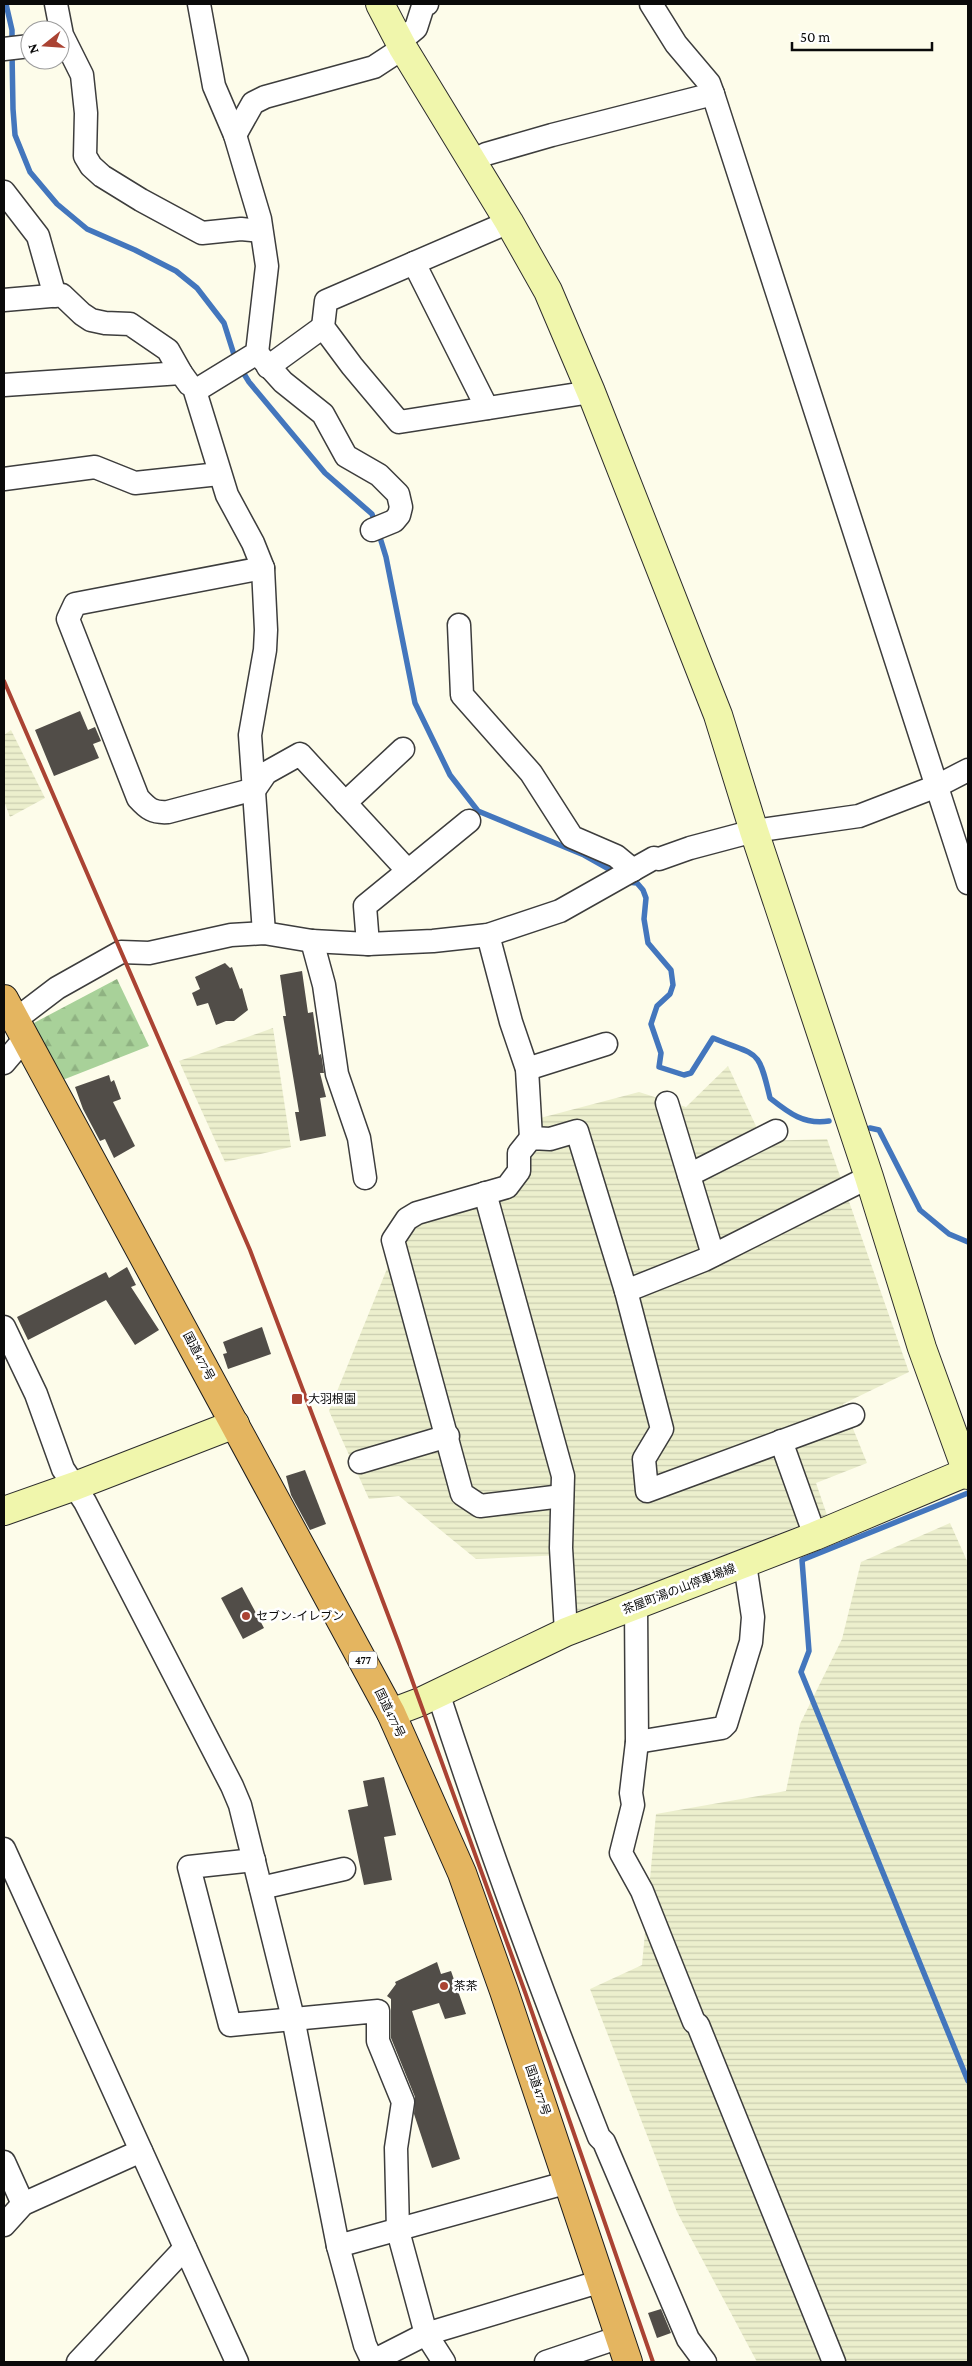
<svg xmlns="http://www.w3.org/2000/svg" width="972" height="2366" font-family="'Crimson Pro','Noto Sans JP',serif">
<defs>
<pattern id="farmland-rules" width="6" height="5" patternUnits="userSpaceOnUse" patternTransform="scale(1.25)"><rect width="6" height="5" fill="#ecefcd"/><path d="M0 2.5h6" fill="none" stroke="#c9ccaf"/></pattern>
<pattern id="forest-firs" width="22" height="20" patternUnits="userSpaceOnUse" patternTransform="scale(1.25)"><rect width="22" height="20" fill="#a8d199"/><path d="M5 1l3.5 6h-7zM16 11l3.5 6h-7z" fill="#8fb282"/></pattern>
</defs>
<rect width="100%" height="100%" fill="#fdfcea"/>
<g fill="url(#farmland-rules)">
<path d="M11,730L45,798L10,817L4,801V735Z"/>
<path d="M273,1028L291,1147L225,1162L179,1061Z"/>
<path d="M728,1066L763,1141L827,1139L909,1372L843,1404L867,1463L816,1483L827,1515L562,1618L564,1555L476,1559L399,1496L369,1499L329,1411L413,1205L521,1169L529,1121L639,1092L686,1107Z"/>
<path d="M950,1523L968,1563V2362H757L677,2212L590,1989L642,1965L656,1814L786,1791L800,1724L842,1639L861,1562Z"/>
</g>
<path fill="url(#forest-firs)" d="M117,979L149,1046L60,1081L30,1025Z"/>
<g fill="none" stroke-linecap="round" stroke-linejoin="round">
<g stroke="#4376bd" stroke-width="5.5">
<path d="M6,4L12,30V43"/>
<path d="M12,52L13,109L15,135L30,172L57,204L87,229L135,250L176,271L197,288L224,323L236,361"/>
<path d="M241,369L249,382L325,473L372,514L375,523"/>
<path d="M378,531L386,557L415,703L450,775L478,811L584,855L616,873"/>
<path d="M627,882L637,883L643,890L646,898L644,919L648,943L671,970L673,985L670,994L657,1006L651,1024L661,1053L659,1067L684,1075L691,1073L713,1038C758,1057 758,1046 770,1098C789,1113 804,1125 829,1121"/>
<path d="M870,1128L879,1130L920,1210L949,1234L968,1242"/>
<path d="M968,1493L802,1560L809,1651L801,1672L968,2081"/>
</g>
</g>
<g fill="#514d48">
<path d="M80,711L88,730L95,727L101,741L93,744L99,758L54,776L35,730Z"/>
<path d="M225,963L230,968L232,967L240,989L242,988L248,1010L234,1021H226L216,1025L208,1003L197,1006L192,993L200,989L195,977Z"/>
<path d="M302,971L308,1013L313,1012L319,1055L321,1054L322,1059L324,1073H320L326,1097L320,1098L326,1136L300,1141L295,1112H299L283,1016H286L280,975Z"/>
<path d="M109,1075L111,1082L114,1080L121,1099L113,1102L135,1146L114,1158L105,1139L100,1141L83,1109L75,1087Z"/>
<path d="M127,1267L136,1285L131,1287L159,1330L135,1345L106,1300L28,1340L17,1317L106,1272L109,1278Z"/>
<path d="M262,1327L271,1354L228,1369L223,1354L227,1353L223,1342Z"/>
<path d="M305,1470L326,1524L310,1530L291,1495L286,1476Z"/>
<path d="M242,1587L264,1628L243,1639L221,1598Z"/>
<path d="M384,1777L396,1835L384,1837L392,1880L364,1885L348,1810L368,1806L363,1781Z"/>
<path d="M437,1962L441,1974L451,1971L466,2014L445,2019L439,2003L412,2011L460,2159L432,2168L414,2114L415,2097L391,2038V1999L387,1996L396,1984L395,1982Z"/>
<path d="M661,2309L671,2333L657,2338L648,2313Z"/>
</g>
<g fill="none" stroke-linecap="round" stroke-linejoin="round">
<g stroke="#3d3d3d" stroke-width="25">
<g id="street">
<path d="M56,4L62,35L82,75L86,113L85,156L91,166L102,176L141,200L202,233L241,229L261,231"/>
<path d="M199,4L214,86L235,135L260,219L267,266L257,353L195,391L227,495L253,543L263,568L266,630L265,650L250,735L264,933"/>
<path d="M651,4L676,44L709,83L713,94L968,883"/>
<path d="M399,42L416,28L423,6L427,4"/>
<path d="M4,49L30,46"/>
<path d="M235,135L253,103L265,97L374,67L403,48"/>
<path d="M472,162L486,154L552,135L713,94"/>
<path d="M4,192L38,236L55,296"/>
<path d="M509,222L326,301L323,327L352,366L399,422L591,392"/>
<path d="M414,263L487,408"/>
<path d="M4,300L62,295L82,314L91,320L105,323L130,324L168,350L181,373"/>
<path d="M257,353L283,382L323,414L346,456L379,475L398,494L401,507L399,515L394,521L372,530"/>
<path d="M268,367L323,327"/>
<path d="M4,385L181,373L189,384"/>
<path d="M4,479L95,467L135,483L219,474"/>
<path d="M263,568L75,604L68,619L138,798C148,809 153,813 168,812L255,789L266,773L300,754L408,871"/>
<path d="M459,625L462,695L531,773L572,837L616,856L633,870"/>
<path d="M345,803L403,749"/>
<path d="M488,935L511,1022L527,1069L531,1138"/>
<path d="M312,941L324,985L337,1074L359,1138L365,1178"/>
<path d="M368,944L365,906L469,821"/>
<path d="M15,1020L57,988L121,952L149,953L231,935L264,933L312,941L368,944L433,941L488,935L560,911L654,858L659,859L690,848L754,831L859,816L937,786L968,770"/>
<path d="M4,1063L26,1037"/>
<path d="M527,1069L606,1044"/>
<path d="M667,1103L713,1255"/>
<path d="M689,1175L776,1131"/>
<path d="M485,1193L563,1476L561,1548L566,1632"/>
<path d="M626,1291L704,1260L869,1177"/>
<path d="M4,1327L36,1394L63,1469L85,1502L232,1786L240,1805L293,2018L338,2246L569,2182"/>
<path d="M781,1441L815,1536"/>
<path d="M360,1462L448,1436"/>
<path d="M562,1496L480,1506L462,1494L393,1240L407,1219L417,1213L507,1187L519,1171V1153L531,1138L550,1139L577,1131L626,1291L662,1429L644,1459L647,1491L853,1415"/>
<path d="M636,1605L637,1742L631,1793L633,1805L621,1853L642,1891L694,2022L698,2025L834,2362"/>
<path d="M438,1693C487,1843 541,1990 599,2137L604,2142L688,2339L705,2362"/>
<path d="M637,1742L722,1728L726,1724L751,1642L753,1617L745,1564"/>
<path d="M4,1849L237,2362"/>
<path d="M254,1860L189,1867L230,2025L378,2011V2041L403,2102L396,2148L398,2231L426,2334L444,2362"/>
<path d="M261,1888L344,1869"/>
<path d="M4,2162L23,2204"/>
<path d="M4,2225L23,2204L141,2151"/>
<path d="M338,2246L365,2345L373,2362"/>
<path d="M373,2361L426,2334L602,2281"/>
<path d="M78,2362L185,2248"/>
<path d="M546,2362L620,2337"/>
</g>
</g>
<g stroke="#2c2c2c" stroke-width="30">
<g id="secondary">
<path d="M380,4L403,48L509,222L548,291L591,392L718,715L754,831L869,1177L922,1348L968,1475"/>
<path d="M4,1511L75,1486L235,1424"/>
<path d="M391,1713L420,1702L566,1632L815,1536L967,1472"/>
</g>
</g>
<g stroke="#1b1b1b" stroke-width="30">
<path id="highway" d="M4,999L391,1713L462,1873L504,1991L628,2362"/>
</g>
<use href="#street" stroke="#fff" stroke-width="22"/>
<use href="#secondary" stroke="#f0f6ac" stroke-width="28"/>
<use href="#highway" stroke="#e4b560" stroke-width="28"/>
<path stroke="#aa4333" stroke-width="4" d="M4,681L250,1250L399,1644L526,1995L653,2362"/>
</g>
<g fill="#aa4333" stroke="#fff" stroke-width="2">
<rect x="291" y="1393" width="12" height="12" rx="2.5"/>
<circle cx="246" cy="1616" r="5"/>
<circle cx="444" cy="1986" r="5"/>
</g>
<g text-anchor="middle" stroke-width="5" stroke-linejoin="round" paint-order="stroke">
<rect fill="#fff" stroke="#545454" stroke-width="1" x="349" y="1651.5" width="28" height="17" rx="4"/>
<g font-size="11" font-weight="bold" fill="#0a0a0a">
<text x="363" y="1664">477</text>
</g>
<g font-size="12" fill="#0a0a0a" stroke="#fff">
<text transform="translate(199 1356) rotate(62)" y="4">国道477号</text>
<text transform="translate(679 1589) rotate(-21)" y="4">茶屋町湯の山停車場線</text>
<text transform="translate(390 1713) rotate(64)" y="4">国道477号</text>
<text transform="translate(538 2090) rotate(71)" y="4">国道477号</text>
</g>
<g font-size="12" fill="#0a0a0a" stroke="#fff" text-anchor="start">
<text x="308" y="1403">大羽根園</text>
<text x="256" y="1620">セブン-イレブン</text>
<text x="454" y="1990">茶茶</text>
</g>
</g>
<rect width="972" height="2366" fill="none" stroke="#0a0a0a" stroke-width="10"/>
<g transform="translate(45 45) rotate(253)"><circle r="24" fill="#ffffff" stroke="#9d9d9d"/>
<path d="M0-4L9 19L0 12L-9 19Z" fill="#aa4333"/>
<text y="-8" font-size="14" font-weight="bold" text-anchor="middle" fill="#0a0a0a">N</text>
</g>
<path d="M792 42v8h140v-8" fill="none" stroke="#0a0a0a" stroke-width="2.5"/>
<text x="800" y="42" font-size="15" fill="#0a0a0a" stroke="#ffffff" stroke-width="4" paint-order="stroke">50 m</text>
</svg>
